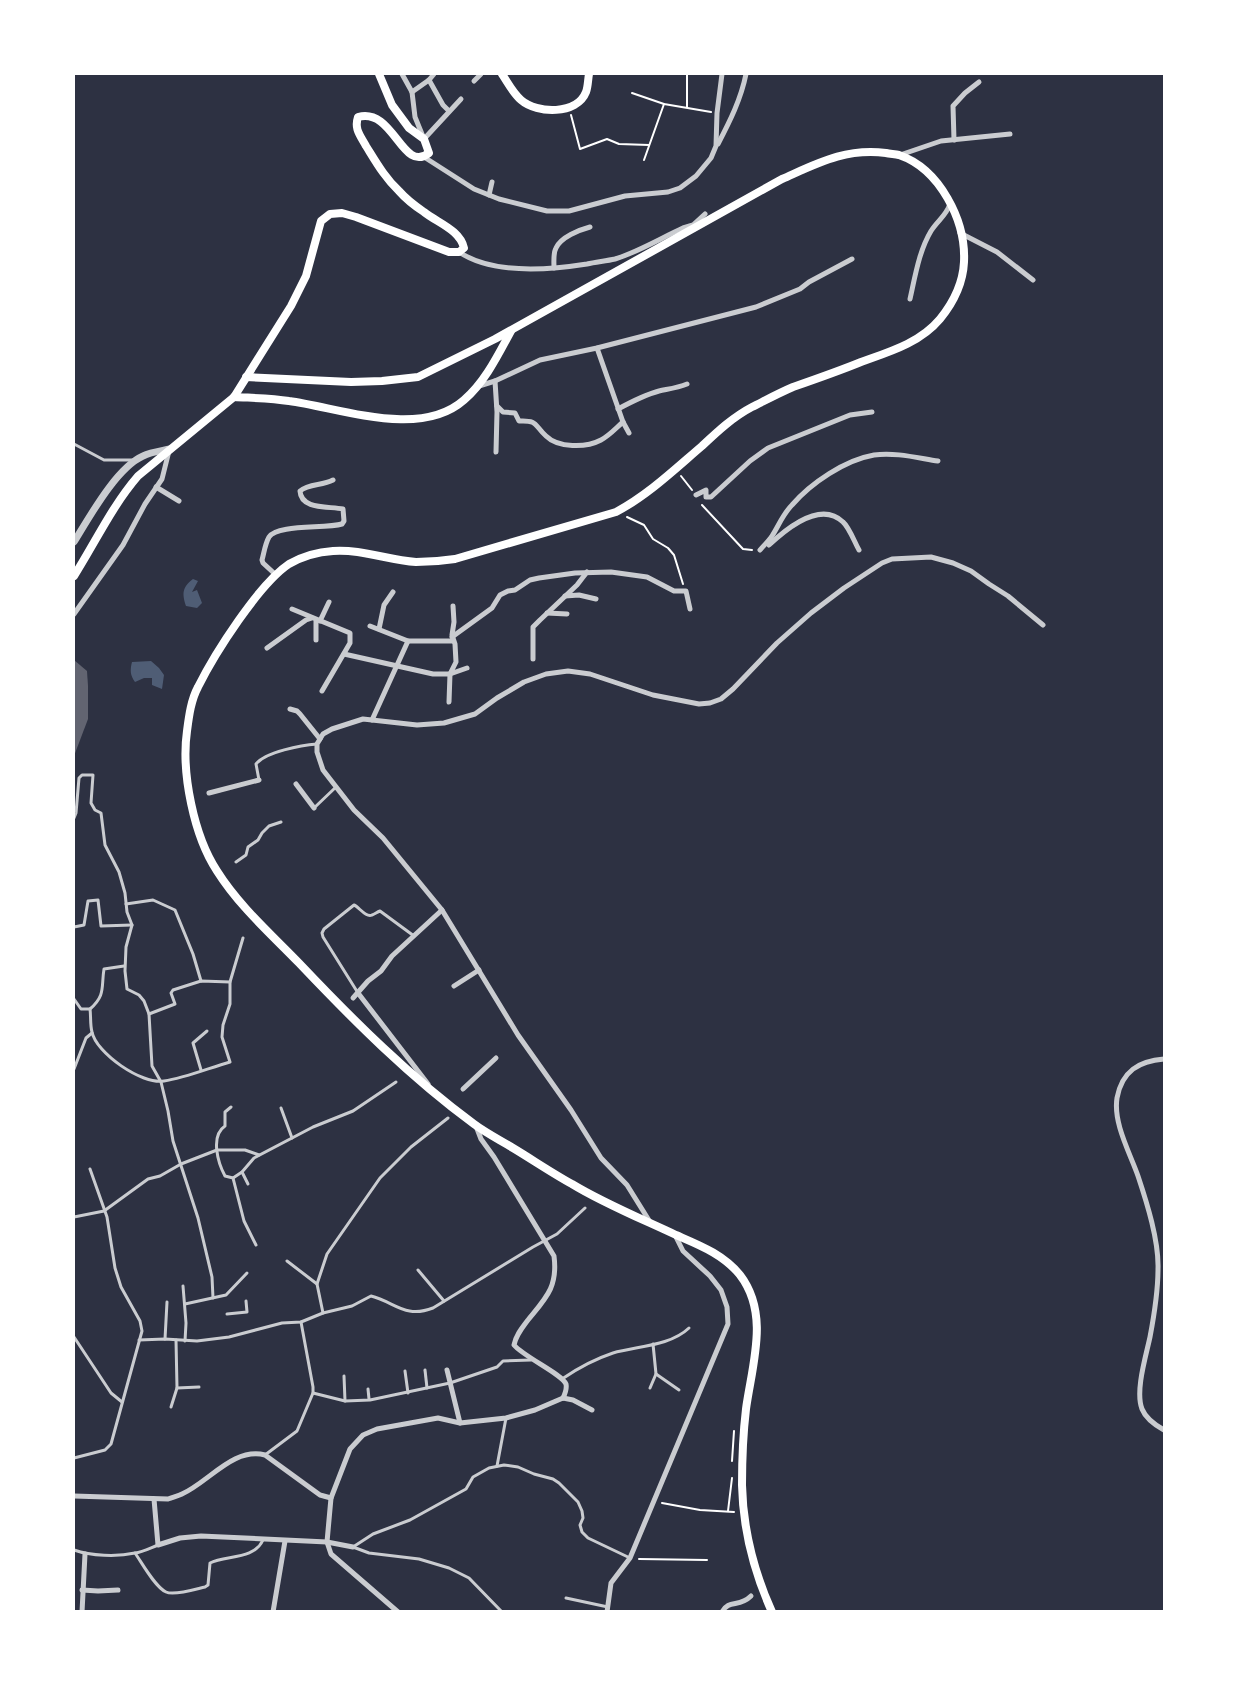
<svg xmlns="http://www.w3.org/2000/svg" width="1238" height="1685" font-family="Commissioner,sans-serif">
<rect width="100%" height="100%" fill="#2d3142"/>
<g fill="#4f5d75">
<path d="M193,579L198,581L192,592L197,590L202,603L197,608L186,606C182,594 182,587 193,579Z"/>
<path d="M151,661L159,668L164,675L162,689L152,685V678H144L135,682C130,675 130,670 132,662Z"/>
</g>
<path fill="#626471" d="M74,660L87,671L88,686V719L74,756Z"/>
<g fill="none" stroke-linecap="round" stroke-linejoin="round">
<g stroke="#fff" stroke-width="2">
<path d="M632,93L664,104L711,112"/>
<path d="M687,107V74"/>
<path d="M571,115L580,149L607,139L619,144L649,145"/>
<path d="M644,160L664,104"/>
<path d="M681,476L692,490"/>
<path d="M702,505L743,549L752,550"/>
<path d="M627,517L644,525L653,539L668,548L674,555L683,584"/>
<path d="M732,1461L734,1431"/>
<path d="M662,1503L700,1510L734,1512"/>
<path d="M728,1511L732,1478"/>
<path d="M639,1559L707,1560"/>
</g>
<g stroke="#caccd0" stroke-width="3">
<path d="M74,444L104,460H133"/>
<path d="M259,780L256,764C265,752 302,745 317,744"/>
<path d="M314,808L336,787"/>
<path d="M74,818L76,813L79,778L82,775H93L91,803L95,810L101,813L105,845L119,872L125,893L127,912L132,925L126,947L125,971L127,989L139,995L144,1001L149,1014L152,1066L161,1082L168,1111L173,1141L198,1218L212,1277L213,1298"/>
<path d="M236,862L246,855L248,847L258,840L262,833L269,826L281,822"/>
<path d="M126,904L153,900L175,910L193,954L201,981"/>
<path d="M74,927L84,925L88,901L98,900L101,926L132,925"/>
<path d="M124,966L104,969C101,987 106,995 90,1009C91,1016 90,1025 92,1032C96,1053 142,1085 164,1081C185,1078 209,1068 230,1062L222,1037L223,1025L230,1004V982L243,938"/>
<path d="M358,993L323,937L322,933L324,929L354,905C359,907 366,918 372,915C375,914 377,912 380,911L414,936"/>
<path d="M74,999L81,1009H90"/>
<path d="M149,1014L175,1004L171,993L173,990L201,981L230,982"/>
<path d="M74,1069L86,1038L92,1033"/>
<path d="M201,1070L193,1043L207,1031"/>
<path d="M231,1107L225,1112V1126C210,1136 218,1163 225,1176L233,1178L244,1221L256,1245"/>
<path d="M281,1108L292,1138"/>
<path d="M242,1172L248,1184"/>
<path d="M233,1178L242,1172L254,1158L313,1127L353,1111L396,1082"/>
<path d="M74,1217L104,1211L148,1179L160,1176L181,1164L217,1150H245L259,1155"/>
<path d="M287,1261L317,1284L323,1313"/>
<path d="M418,1270L444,1301"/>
<path d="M317,1284L327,1254L380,1178L411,1147L448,1118"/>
<path d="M183,1286L186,1323L185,1341"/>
<path d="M185,1304L226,1295L247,1273"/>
<path d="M227,1314L247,1312L246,1301"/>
<path d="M74,1337L111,1393L122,1402"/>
<path d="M165,1339L167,1302"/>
<path d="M139,1340L165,1339L197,1341L229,1337L282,1323L301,1322L323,1313L352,1306L371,1296C395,1302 405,1319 433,1308L533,1247L557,1234L585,1208"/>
<path d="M653,1344L656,1374L679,1390"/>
<path d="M425,1370L427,1388"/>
<path d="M405,1371L408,1393"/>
<path d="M344,1376L345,1401"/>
<path d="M562,1379C578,1368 595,1359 613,1353C638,1346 670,1346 689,1328"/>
<path d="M177,1388L199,1387"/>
<path d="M650,1388L656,1374"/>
<path d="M368,1389L369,1399"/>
<path d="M313,1393L345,1401L370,1400L450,1383L497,1367L503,1361L531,1360"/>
<path d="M171,1407L177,1388L176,1340"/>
<path d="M265,1455L297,1431L313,1393V1387L301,1322"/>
<path d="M74,1458L105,1450L111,1444L142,1331L140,1321L121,1287L115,1268L107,1217L90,1169"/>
<path d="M497,1466L506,1418"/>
<path d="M353,1547L373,1534L410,1520L466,1489L473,1477L489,1468L504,1465L518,1467L534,1474L553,1479L559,1483L578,1502L582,1511L583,1518L580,1525L582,1532L588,1538L630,1558"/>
<path d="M353,1547L369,1553L419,1559L449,1568L469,1578L502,1612"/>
<path d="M74,1550C91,1556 117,1557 135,1553C143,1552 150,1548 158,1545"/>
<path d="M135,1553C142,1563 155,1587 166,1592C174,1596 196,1589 205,1587L208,1585L210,1563C226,1555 254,1560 263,1540"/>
<path d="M566,1598L608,1607"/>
</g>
<g stroke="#caccd0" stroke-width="5">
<path d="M402,74L412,92L415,117L424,139L461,99"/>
<path d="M429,80L443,105L449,111"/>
<path d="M474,81L481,74"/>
<path d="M412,92L429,80L434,74"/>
<path d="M954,140L953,106L965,93L979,82"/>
<path d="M718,144C730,121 741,99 746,74"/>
<path d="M900,155L941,141L1010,134"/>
<path d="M424,157L474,189L499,199L547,211H569L625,196L668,192L680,188L696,176L711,158L716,146L717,113L722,74"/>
<path d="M489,195L492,182"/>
<path d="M960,233L997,252L1033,280"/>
<path d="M459,252C493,275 549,270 587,264C596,262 606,261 615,259C638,252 661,238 683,228L693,225L705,214"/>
<path d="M554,268C554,262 553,253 556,248C561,237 579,230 590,227"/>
<path d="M910,299C915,277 919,251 931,231C938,220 946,216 950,204"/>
<path d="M597,348L623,422L629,433"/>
<path d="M495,381L497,412L496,452"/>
<path d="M479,386L495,381L540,360L597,348L756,307L800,289L809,282L852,259"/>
<path d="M497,406L503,412L515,413L519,421C538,420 534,425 546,436C558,448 586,448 601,440C609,436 616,428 623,422"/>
<path d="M618,409C631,402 644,395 659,391C668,389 677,388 687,384"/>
<path d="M156,487L179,501"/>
<path d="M696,495L706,490V497H711L750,461L768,448L850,415L872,412"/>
<path d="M769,545C786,529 820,500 843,522C849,527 855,543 859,550"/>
<path d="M760,550C764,545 769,541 772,536C779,525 783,514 792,505C811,483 845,460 874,455C895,452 918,458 938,461"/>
<path d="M276,575L263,563L262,560C264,553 265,544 269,537C277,524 325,529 342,524L344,521L343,509C329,506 301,510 300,491C309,483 322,486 333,480"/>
<path d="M565,596L579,595L596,599"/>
<path d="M292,609L350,633V643L322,691"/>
<path d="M547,613L567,614"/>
<path d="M74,614L123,545L145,504L162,479L169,451"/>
<path d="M320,621L329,602"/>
<path d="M370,626L408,641H453"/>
<path d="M379,629L384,605L393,592"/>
<path d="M452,637L492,608L500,595L508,591L515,590L530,580L539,578L575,573L611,572L647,577L674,591H686L690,609"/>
<path d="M316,640V620"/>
<path d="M267,648L306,620L312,618"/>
<path d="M344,654L433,674H450L467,668"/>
<path d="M533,659V627L540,620L577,585L587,572"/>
<path d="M449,702L450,674L456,662L455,644L452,635L454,622L453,606"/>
<path d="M290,709L297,711L300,714L320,739"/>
<path d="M372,720L408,641"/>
<path d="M296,784L314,808"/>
<path d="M209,793L259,780"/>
<path d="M454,986L479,970"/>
<path d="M358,993L428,1084"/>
<path d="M353,998L368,981L381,971L392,956L442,910"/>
<path d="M1164,1059C1139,1061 1122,1071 1117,1098C1113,1123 1130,1153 1138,1176C1147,1203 1159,1241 1158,1269C1158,1291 1154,1316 1150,1337C1146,1356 1135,1391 1142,1409C1146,1419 1155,1425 1164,1430"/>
<path d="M463,1089L496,1058"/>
<path d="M476,1126L481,1139L494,1157L554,1256C558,1287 546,1298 528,1320C522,1328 516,1335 514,1345C524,1357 562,1374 566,1384C567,1389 565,1394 563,1398"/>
<path d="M650,1222L627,1185L601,1158L571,1110L518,1035L442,910L383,838L354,810L323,770L317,752V744L323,734L332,729L363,719L417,725L444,723L475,714L497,698L524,682L546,674L568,671L590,674L653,695L699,704L710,703L721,699L733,689L777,643L811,613L844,588L882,563L892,559L931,557L953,563L971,571L989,584L1008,596L1043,625"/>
<path d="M447,1370L460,1423"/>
<path d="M563,1398L573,1400L592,1410"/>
<path d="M74,1496L168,1499C173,1497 178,1496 182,1494C209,1482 233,1447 265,1455L320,1495L331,1498"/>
<path d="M154,1499L158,1545L180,1538L201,1536L327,1542L353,1547"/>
<path d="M82,1590L98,1591L118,1590"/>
<path d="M82,1612L85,1554"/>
<path d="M273,1612L285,1541"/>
<path d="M398,1612L331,1554L327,1542L331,1498L350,1449L363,1435L377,1429L438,1418L460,1423L506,1418L535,1410L563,1398"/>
<path d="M607,1612L611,1583L630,1558L728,1324L727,1307L721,1290L710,1276L683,1251L675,1235"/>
<path d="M722,1612C729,1599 739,1608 751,1596"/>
</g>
<path stroke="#caccd0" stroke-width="7" d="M74,542C89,518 116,468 143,456C151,452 161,451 170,449"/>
<g stroke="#fff" stroke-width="8">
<path d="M502,74C508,83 513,93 521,100C537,114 577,115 586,92C588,87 588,79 589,74"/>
<path d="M246,377L351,382L382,381L418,377L495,339L782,179C818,163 845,148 886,153C890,154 895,154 899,155C940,169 966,221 964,262C963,283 953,303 940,319C920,343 889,352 861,362C839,371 816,379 793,387C779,393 766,400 752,407C733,417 718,431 702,446C675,469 648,495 616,512L455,559C442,561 429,562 416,562C388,560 361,549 333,551C317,552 303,556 289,564C259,584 215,653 198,687C191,700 189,716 187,731C181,773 194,836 217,871C239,906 271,934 299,963C353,1020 410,1077 474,1124C486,1133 500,1140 513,1148C533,1160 552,1173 572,1184C603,1203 642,1219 676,1235C699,1245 723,1254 740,1275C770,1314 752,1365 746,1409C743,1434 742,1460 742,1485C743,1529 754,1572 772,1612"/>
<path d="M234,397C253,398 271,398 289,401C341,408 420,439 464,400C485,382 498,355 511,331"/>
<path d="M74,576C95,543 112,506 138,476L234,397L291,306L306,276L321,221L330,214L342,213L356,217L449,252H459L464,248C460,230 438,223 424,212C415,206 406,199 399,191C385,178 376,162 366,146C360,135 354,129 358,117C394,107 402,174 429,153L424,139L409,128L392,105L379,74"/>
</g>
</g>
<rect width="1238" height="1685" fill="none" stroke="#ffffff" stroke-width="150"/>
</svg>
